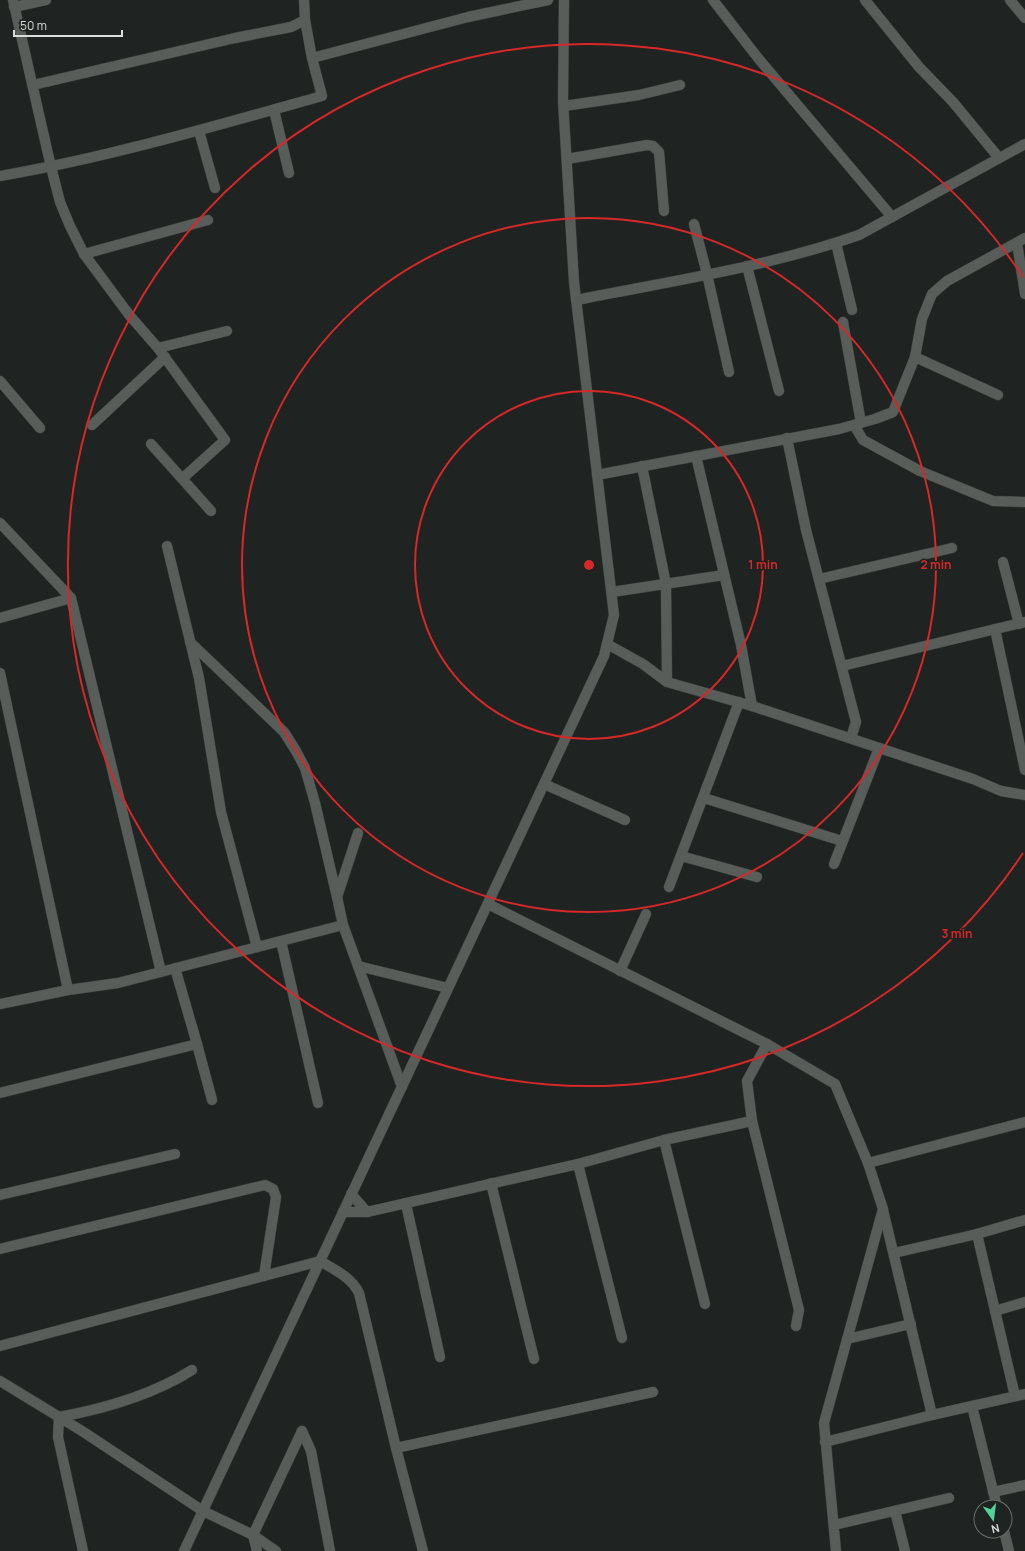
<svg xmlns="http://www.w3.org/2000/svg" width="1025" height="1551" font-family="Manrope,sans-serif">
<rect width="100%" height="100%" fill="#1f2321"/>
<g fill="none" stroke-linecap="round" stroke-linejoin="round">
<g stroke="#3b3f3c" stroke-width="11">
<g id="minor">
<path d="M13,0L51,167L60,202L70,226L84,254L130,316L158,348L227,331"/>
<path d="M713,0L758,58L892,217"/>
<path d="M865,0L919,67L953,102L999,158"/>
<path d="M1010,0L1025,18"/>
<path d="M14,7L46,0"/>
<path d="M312,58L468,17L548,0"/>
<path d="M33,85L235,38L291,27L305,20L304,0"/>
<path d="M564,106L639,95L680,85"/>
<path d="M274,110L289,173"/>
<path d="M199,131L215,188"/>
<path d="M567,159L647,145L653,146L659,152L664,211"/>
<path d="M0,176C109,157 215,126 322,96L312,58L305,20"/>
<path d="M694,224L707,274L729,372"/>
<path d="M836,243L852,310"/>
<path d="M1017,243L1025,294"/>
<path d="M84,254L208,220"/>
<path d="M747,266L779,391"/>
<path d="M576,300C671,281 768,267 859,235L1025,144"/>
<path d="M843,322L861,423"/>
<path d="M158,348L225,440L183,478"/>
<path d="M915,357L998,395"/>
<path d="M0,381L40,428"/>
<path d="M92,425L165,357"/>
<path d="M854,425L863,440L920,471L993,501L1025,502"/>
<path d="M787,438L806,530L856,722L851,738"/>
<path d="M151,444L211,511"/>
<path d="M642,466L666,584L667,682"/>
<path d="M597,475L839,429L875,419L893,412L915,357L922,319L932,294L947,281L1025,238"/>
<path d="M0,523L71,598"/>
<path d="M167,546L199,678L221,812L257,947"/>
<path d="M1003,562L1019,624"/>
<path d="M819,579L952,548"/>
<path d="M612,592L724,575"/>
<path d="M0,618L71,598L161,972"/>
<path d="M995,629L1025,770"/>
<path d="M190,642L284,732L296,751L305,768L315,803L337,897"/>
<path d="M607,644L643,664L667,682L752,706L741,645L696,456"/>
<path d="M842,666L1025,622"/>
<path d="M0,673L68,990"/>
<path d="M752,706L973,779L1001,791L1025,795"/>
<path d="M544,784L625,820"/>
<path d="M704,798L842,841"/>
<path d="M358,833L337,897L343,925L358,966L448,988"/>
<path d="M681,856L757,877"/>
<path d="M834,864L879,748"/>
<path d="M669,887L739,702"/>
<path d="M488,904L767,1044"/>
<path d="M281,941L318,1103"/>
<path d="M358,966L402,1087"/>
<path d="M620,971L646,914"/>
<path d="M0,1004L68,990L118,983L343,925"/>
<path d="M197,1044L212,1100"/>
<path d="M0,1093L197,1044L175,968"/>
<path d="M752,1121L799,1310L796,1326"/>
<path d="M664,1140L705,1304"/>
<path d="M868,1163L1025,1122"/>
<path d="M578,1164L622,1338"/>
<path d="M491,1183L534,1359"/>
<path d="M0,1195L175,1154"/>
<path d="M406,1204L440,1357"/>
<path d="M883,1210L932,1415"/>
<path d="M343,1212H367L351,1194"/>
<path d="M367,1212L578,1164L664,1140L752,1121L747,1081L767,1044L835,1084L868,1163L883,1209L824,1423L836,1551"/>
<path d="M977,1234L1015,1396"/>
<path d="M0,1249L265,1185L273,1189L276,1197L264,1276"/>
<path d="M894,1253L977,1234L1025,1220"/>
<path d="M995,1311L1025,1302"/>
<path d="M847,1339L911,1324"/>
<path d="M0,1346L320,1261C335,1270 351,1277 359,1293L396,1448L423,1551"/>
<path d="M0,1381L82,1431L203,1511L253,1535L276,1551"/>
<path d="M972,1406L997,1507"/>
<path d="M302,1431L311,1451L330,1551"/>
<path d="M825,1442L932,1415L1025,1394"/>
<path d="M396,1448L653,1392"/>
<path d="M993,1492L1025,1485"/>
<path d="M895,1511L905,1551"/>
<path d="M834,1525L949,1498"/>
<path d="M1004,1531L1009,1551"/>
<path d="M83,1551L58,1437L59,1417C103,1409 154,1394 192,1370"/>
<path d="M184,1551L604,656L614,615L574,282L563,101L564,0"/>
<path d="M257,1551L253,1535L302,1431"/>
</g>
</g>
<use href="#minor" stroke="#585d5a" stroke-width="10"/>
</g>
<g fill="none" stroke="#d62828" stroke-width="2">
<circle cx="589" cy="565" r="174"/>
<circle cx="589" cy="565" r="347"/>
<path d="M1023 853A521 521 0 1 1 1023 277"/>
</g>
<circle cx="589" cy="565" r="6" fill="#d62828" stroke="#1f2321" stroke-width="2"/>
<g font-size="12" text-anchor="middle" font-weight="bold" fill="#d62828" stroke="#1f2321" stroke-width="3" stroke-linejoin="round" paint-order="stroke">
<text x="763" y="569">1 min</text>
<text x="936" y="569">2 min</text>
<text x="957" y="938">3 min</text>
</g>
<g transform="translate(993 1519) rotate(166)"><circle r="19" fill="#1f2321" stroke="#6a6d6b"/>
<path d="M0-3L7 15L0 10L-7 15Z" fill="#52d397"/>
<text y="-6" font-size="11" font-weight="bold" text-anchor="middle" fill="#dadddb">N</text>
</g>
<path d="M14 30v6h108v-6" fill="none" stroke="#dadddb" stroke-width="2"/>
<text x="20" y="30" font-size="12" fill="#dadddb" stroke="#1f2321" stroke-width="3" paint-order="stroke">50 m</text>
</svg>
